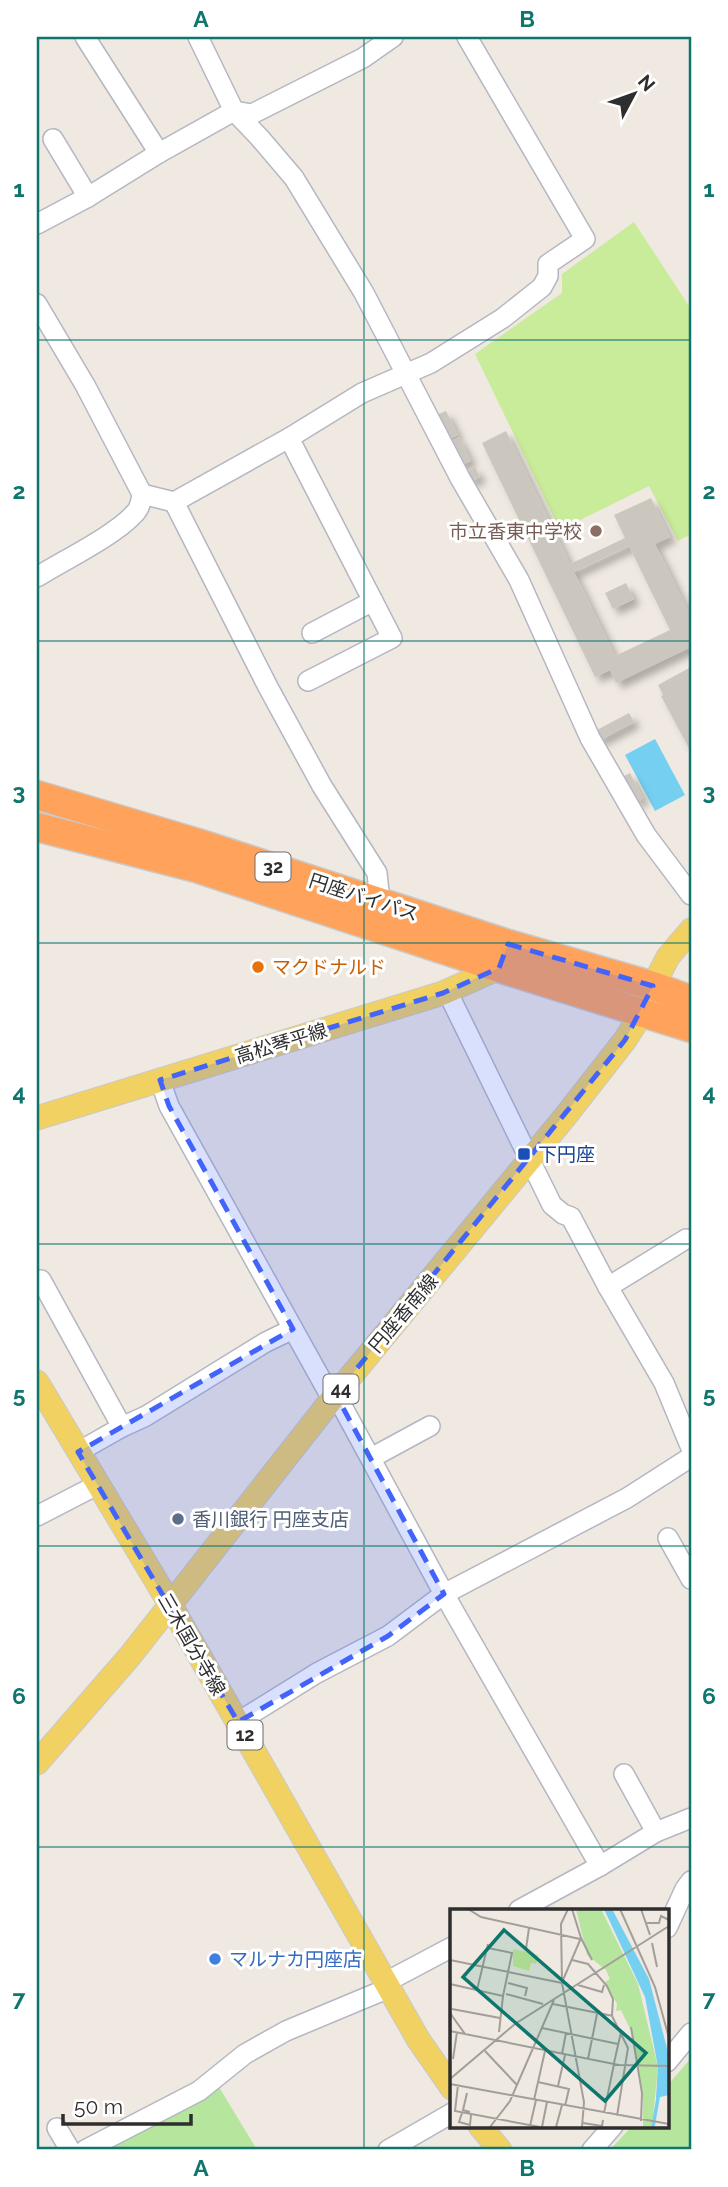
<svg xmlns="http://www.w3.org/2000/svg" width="728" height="2187" font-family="Raleway,'Noto Sans JP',sans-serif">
<defs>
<filter id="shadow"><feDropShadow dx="6" dy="6" stdDeviation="3.5" flood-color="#0004"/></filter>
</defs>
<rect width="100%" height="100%" fill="#efe9e1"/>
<g fill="#b6e59e">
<path d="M691,2058V2150H610L632,2126H667V2086Z"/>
<path d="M219,2087L257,2150H118L114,2143Z"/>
</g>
<path fill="#c9ec9a" d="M634,222L691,309V534L678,541L649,486L560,530L475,354L562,293V274Z"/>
<path fill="#75cff0" d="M655,739L685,795L655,811L625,755Z"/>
<g fill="#cbc7bf" fill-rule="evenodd" filter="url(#shadow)">
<path d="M446,411L458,435L446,441L434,416Z"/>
<path d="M506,431L570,564L625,538L614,515L651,498L670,537L655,544L690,615L691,614V647L616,683L610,670L595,677L482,443ZM629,546L670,630L615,656L574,572Z"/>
<path d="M459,437L471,461L459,466L448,443Z"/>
<path d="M475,467L480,477L469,482L464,472Z"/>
<path d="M626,583L634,599L613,609L605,593Z"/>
<path d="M691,667V752L661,696L663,695L658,685Z"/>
<path d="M629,713L634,722L598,741L593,732Z"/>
<path d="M630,773L643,798L636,803L622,777Z"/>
</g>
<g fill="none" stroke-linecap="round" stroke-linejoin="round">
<g stroke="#b4b7c1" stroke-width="22">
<g id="minor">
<path d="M85,37L159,153"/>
<path d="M198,37L234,111L259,137L294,178L364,293L460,478L519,580L590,738L646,835L691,895"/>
<path d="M53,139L88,197"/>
<path d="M37,224L88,197L159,153L234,111L252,114L363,58L393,37"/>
<path d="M37,304L85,385L142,494C141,501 140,509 134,514C114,536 64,560 37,577"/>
<path d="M289,438L392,638L308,681"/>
<path d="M142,494L174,502L289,438L362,393L431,363L503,318L542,287L548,276V264L585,239L467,37"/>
<path d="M174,502L268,687L322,786L377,873L380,902"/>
<path d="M312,633L373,601"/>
<path d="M447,991L552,1205L563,1214L571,1217L608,1287L664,1383L691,1448"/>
<path d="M160,1080L169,1106L332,1399L342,1406L444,1594L600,1866"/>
<path d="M41,1280L122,1427"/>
<path d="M608,1287L686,1239"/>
<path d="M78,1452L122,1427L146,1416L266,1342L293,1329"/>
<path d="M371,1458L430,1426"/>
<path d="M37,1516L97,1485"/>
<path d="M668,1538L691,1579"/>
<path d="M238,1722L317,1673L388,1636L444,1594L627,1498L691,1457"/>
<path d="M624,1774L656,1832"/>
<path d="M519,1910L600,1866L656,1832L691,1818"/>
<path d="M667,1928L685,1889L691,1881"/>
<path d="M386,1982L452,1947"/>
<path d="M667,2062L691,2033"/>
<path d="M57,2128L70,2150"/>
<path d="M85,2150L199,2091L245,2054L286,2031L389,1988"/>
<path d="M388,2150L452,2113"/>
<path d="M592,2150L613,2126"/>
</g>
</g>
<g stroke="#c9c9c9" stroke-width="25">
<g id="major">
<path d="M37,1118L443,993L499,968L502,960"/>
<path d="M37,1382L170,1604L418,2039L452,2088"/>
<path d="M37,1763L130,1656L332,1399L564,1118L625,1040L642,1013L653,986L668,957L691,930"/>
<path d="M480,2126L500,2150"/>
</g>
</g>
<g stroke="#c9c9c9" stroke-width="31">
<g id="highway">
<path d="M37,795L201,844L508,944L653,986L691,1000"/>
<path d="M37,827L196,868L499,968L691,1028"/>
</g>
</g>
<use href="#minor" stroke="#fff" stroke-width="19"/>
<use href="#major" stroke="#f2d163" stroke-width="23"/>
<use href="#highway" stroke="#ffa35c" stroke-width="28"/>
</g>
<path fill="#4264fb" fill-opacity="0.2" stroke="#4264fb" stroke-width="5" stroke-dasharray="14 9" stroke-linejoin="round" d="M508,944L653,986L625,1040L332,1399L342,1406L444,1594L388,1636L238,1722L78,1452L293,1329L169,1106L160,1080L443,993L499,968Z"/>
<path fill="none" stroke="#0f766e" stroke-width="2" stroke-opacity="0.55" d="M364,37V2150M37,340H691M37,641H691M37,943H691M37,1244H691M37,1546H691M37,1847H691"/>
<circle fill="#8d6e63" stroke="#fff" stroke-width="2.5" cx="596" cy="531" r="7"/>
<circle fill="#e8710a" stroke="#fff" stroke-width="2.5" cx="258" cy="967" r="7"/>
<rect fill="#1a4fb4" stroke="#fff" stroke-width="2.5" x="517" y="1147" width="14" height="14" rx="3.5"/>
<circle fill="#5c6f8a" stroke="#fff" stroke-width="2.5" cx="178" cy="1519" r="7"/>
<circle fill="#3f7fe0" stroke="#fff" stroke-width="2.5" cx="215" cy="1959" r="7"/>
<g text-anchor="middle" stroke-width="6" stroke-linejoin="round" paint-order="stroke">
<g fill="#fff" stroke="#6d6d6d" stroke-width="2">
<rect x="255.5" y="852.5" width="35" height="29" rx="5"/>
<rect x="323.5" y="1374.5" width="35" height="29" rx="5"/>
<rect x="227.5" y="1720.5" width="35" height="29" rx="5"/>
</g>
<g font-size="18" font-weight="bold" fill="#2e2e2e">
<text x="273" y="873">32</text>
<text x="341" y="1395">44</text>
<text x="245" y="1741">12</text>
</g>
<g font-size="19" fill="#785e54" stroke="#fff" text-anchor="end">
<text x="582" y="538">市立香東中学校</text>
</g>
<g font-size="19" fill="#2e2e2e" stroke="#fff">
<text transform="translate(364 897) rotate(18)" y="7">円座バイパス</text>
<text transform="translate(281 1043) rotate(-17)" y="7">高松琴平線</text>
<text transform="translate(403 1313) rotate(-50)" y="7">円座香南線</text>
<text transform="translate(192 1644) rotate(60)" y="7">三木国分寺線</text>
</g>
<g font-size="19" fill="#c56008" stroke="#fff" text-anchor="start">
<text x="272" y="974">マクドナルド</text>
</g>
<g font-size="19" fill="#164399" stroke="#fff" text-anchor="start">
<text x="538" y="1161">下円座</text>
</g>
<g font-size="19" fill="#4e5e75" stroke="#fff" text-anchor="start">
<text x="192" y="1526">香川銀行 円座支店</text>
</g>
<g font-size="19" fill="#366cbe" stroke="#fff" text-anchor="start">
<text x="229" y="1966">マルナカ円座店</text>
</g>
</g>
<g transform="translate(450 1909)">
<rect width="219" height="219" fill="#efe9e1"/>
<path d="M126,0H151L188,75L208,158L202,218H193V184L182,124L171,101L166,102L167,95L155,73L160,70L156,61L137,46Z" fill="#b6e59e"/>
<path d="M63,40L89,46L86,55L81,54L79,62L63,57Z" fill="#c9ec9a"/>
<path d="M154,0H162L199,70L219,147V186L206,189L208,158L195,88Z" fill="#75cff0"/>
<path fill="none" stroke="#75cff0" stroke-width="3.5" d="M203,218L209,183"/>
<path fill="none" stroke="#a29e99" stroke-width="2" d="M18,0L31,8L130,30M118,0L111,15L112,74L134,193L132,218M170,0L205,78L219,129M191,0L200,26M197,14H209L211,7L219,11M131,29L142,51M202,34L207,58M38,39L62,44L53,87M76,40L79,19M0,51L112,74M122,51L138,55L157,77L163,90L162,107L178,139L167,207M113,71L131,29L122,0M58,74L77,79L75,87M0,75L53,87L49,123M128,76L152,83L154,76M27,81L38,35M56,85L93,95M103,95L163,107M2,100L50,109M0,104L15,125M181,118L192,184L191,212M92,119L168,135M0,122L169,156L219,157M35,142L67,176M112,145L116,124M3,150L7,123M138,150L147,105M164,154L171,123M0,170L65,115L219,17M88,173L119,180L115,197M0,175L219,215M8,176L5,202L90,218M108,177L115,146M17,184L13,201L20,203M84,191L95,142M12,204L9,213L20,216L21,206M154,204L164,155M133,214L152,217L153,211M80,217L86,191M40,218L60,192L104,91M92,218L97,193M106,218L112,196"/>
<path fill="#0f766e" fill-opacity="0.15" stroke="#0f766e" stroke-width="3.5" d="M54,21L196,144L155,192L13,68Z"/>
<rect width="219" height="219" fill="none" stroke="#2e2e2e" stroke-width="3.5"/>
</g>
<rect width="728" height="2187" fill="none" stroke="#ffffff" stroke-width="77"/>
<g transform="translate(634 94) rotate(49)" stroke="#ffffff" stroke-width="5" paint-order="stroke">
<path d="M0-5L12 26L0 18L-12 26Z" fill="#2e2e2e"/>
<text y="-10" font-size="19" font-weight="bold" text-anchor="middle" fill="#2e2e2e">N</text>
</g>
<path d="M63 2114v10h128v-10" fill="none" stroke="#2e2e2e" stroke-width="3.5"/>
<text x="74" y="2114" font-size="21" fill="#2e2e2e" stroke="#ffffff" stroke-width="5" paint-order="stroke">50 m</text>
<rect x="38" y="38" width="652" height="2110" fill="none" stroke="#0f766e" stroke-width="2.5"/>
<g font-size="23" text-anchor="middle" font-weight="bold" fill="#0f766e">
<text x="201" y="27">A</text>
<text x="527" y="27">B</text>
<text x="19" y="197">1</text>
<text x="709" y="197">1</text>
<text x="19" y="499">2</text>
<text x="709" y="499">2</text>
<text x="19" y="800">3</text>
<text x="709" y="800">3</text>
<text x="19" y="1101">4</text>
<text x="709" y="1101">4</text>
<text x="19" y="1403">5</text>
<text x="709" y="1403">5</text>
<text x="19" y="1704">6</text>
<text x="709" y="1704">6</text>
<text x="19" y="2006">7</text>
<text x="709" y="2006">7</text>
<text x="201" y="2176">A</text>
<text x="527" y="2176">B</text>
</g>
</svg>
